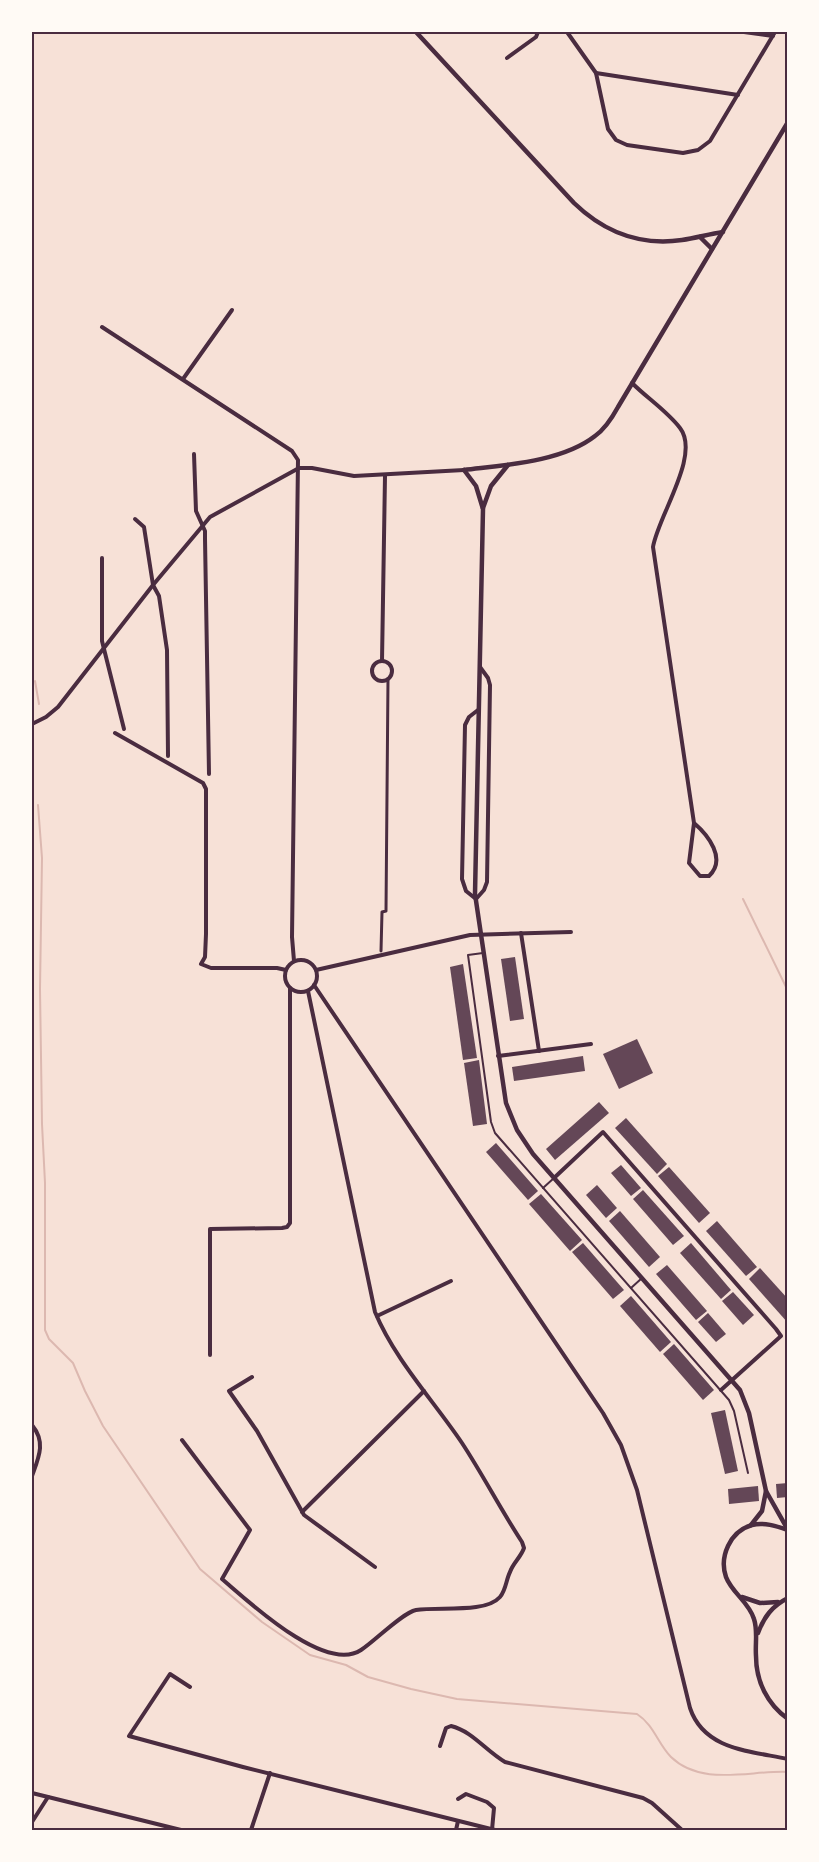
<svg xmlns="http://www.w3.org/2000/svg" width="819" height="1862" font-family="Montserrat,sans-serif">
<rect width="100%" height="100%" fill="#f7e1d7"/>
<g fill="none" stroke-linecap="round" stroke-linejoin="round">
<g stroke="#dcb8b0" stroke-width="2">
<path d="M32,664V669"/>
<path d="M35,681L39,704"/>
<path d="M38,805L42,858L40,989L42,1124L45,1183V1330L49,1339L73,1363L85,1391L103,1426L200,1569L262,1622L310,1655L346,1665L368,1677L411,1689L457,1699L637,1714C654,1725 658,1744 671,1757C702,1787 750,1770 788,1772"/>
<path d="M743,899L788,991"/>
</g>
</g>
<g fill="#644757">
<path d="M515,957L524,1019L510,1021L501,959Z"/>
<path d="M463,964L477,1058L463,1060L450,967Z"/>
<path d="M637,1039L653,1073L619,1089L603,1054Z"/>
<path d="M583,1056L585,1071L514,1081L512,1067Z"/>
<path d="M479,1060L487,1124L473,1126L464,1063Z"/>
<path d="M599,1102L609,1113L555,1160L546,1149Z"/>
<path d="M626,1118L667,1164L657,1174L615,1128Z"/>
<path d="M496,1143L538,1191L528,1200L486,1152Z"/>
<path d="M621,1165L641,1188L631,1196L611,1173Z"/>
<path d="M669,1167L710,1213L699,1223L658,1176Z"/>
<path d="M597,1185L617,1208L606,1218L586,1195Z"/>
<path d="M643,1190L684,1236L673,1245L633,1199Z"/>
<path d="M541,1194L582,1240L570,1251L529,1204Z"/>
<path d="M620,1211L660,1257L649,1267L609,1221Z"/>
<path d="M717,1221L757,1267L746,1276L706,1231Z"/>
<path d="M583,1243L624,1290L613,1299L572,1252Z"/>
<path d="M691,1243L731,1290L721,1299L680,1253Z"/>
<path d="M667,1265L707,1311L696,1320L656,1274Z"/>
<path d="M760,1268L788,1299V1323L749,1279Z"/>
<path d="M733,1292L754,1315L743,1325L722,1301Z"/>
<path d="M631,1296L671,1342L660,1352L620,1306Z"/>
<path d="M708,1313L726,1334L716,1342L698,1322Z"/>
<path d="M674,1344L714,1390L703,1400L663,1354Z"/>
<path d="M725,1410L738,1471L725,1474L711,1413Z"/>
<path d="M788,1483V1497L777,1498L776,1484Z"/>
<path d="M758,1486L759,1501L729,1504L728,1489Z"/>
</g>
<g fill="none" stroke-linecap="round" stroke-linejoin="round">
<g stroke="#4a2c40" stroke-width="2">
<path d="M483,953L468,955L491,1122L495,1133L729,1400L734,1411L748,1473"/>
<path d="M543,1188L554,1178"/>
<path d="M631,1288L642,1278"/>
</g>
<path stroke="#4a2c40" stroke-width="3" d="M381,951L382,912L386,911L388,679"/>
<g stroke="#4a2c40" stroke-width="4">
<path d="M567,32L596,73L608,129L616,140L627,145L683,153L698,150L710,141L775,32"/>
<path d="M744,32L773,36"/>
<path d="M507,58L536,37L538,32"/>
<path d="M596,73L738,95"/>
<path d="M102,327L292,451L298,460L292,937L294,961"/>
<path d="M183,379L232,310"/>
<path d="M632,383C647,398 667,411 680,428C701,455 658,516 653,547L694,823L689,863L700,876H709C727,859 708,835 694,823"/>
<path d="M194,454L196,511L205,531V539L209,774"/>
<path d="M135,519L144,527L153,585L159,596L167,650L168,756"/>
<path d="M102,558V641L124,729"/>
<circle cx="382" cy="671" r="10"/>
<path d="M382,661L385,476"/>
<path d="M478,710L469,717L465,725L462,879L466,891L476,899L484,890L487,882L490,685L488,678L480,667"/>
<path d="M32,724L46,717L58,707L153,585L210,517L299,468H312L354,476L464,470"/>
<path d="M115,733L203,783L206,789V934L205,957L201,964L211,968H277L286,970"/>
<path d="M521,933L539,1051"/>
<circle cx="301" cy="976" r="16"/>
<path d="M316,970L470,935L571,932"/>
<path d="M314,985L603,1413L621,1445L637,1490L690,1708C704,1750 750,1751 788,1759"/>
<path d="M498,1056L591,1044"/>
<path d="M554,1178L603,1132L776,1329L781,1336L721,1390"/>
<path d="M377,1316L451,1281"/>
<path d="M210,1355V1229L282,1228L287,1227L290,1223V988"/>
<path d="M252,1377L229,1391L257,1431L304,1515L375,1567"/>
<path d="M32,1425C46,1442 39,1457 32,1476"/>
<path d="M182,1440L250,1530L222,1579C248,1601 325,1674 361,1650C375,1641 402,1613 416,1610C438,1606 485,1614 500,1597C506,1590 506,1580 510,1572C513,1563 521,1557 524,1548L522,1542C501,1510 483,1475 462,1443C433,1400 395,1360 375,1312L308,991"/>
<path d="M302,1512L424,1391"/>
<path d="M190,1687L170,1674L129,1736L243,1767L495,1830"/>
<path d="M440,1746L446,1728L451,1726C472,1731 486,1751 505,1762L643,1798L652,1803L682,1830"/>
<path d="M32,1793L181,1830"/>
<path d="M458,1799L466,1794L487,1802L494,1808L492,1830"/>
<path d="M32,1822L48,1797"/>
<path d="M251,1830L270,1773"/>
<path d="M456,1830L458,1821"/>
</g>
<g stroke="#4a2c40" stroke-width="4.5">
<path d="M416,32L574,203C604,232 640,246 682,240C696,238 709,234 723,232"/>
<path d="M700,237L712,249"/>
<path d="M464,470L476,486L483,509L475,894L506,1103L517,1130L533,1154L740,1390L749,1413L766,1491L788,1530"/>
<path d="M464,470C504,465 562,462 595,436C605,429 612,418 618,407L788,122"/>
<path d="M483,508L491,486L508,465"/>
<path d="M751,1525L762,1511L766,1491"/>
<path d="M788,1530C776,1526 764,1522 752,1525C730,1531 719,1557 726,1577C732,1593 749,1602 754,1619C758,1631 755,1643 756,1656C756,1681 767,1704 788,1719"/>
<path d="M742,1597L760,1603L778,1602"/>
<path d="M758,1633C764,1617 772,1606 788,1598"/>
</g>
</g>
<rect width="819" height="1862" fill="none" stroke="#fffaf5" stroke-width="66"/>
<rect x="33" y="33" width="753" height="1796" fill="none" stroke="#4a2c40" stroke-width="2"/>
</svg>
